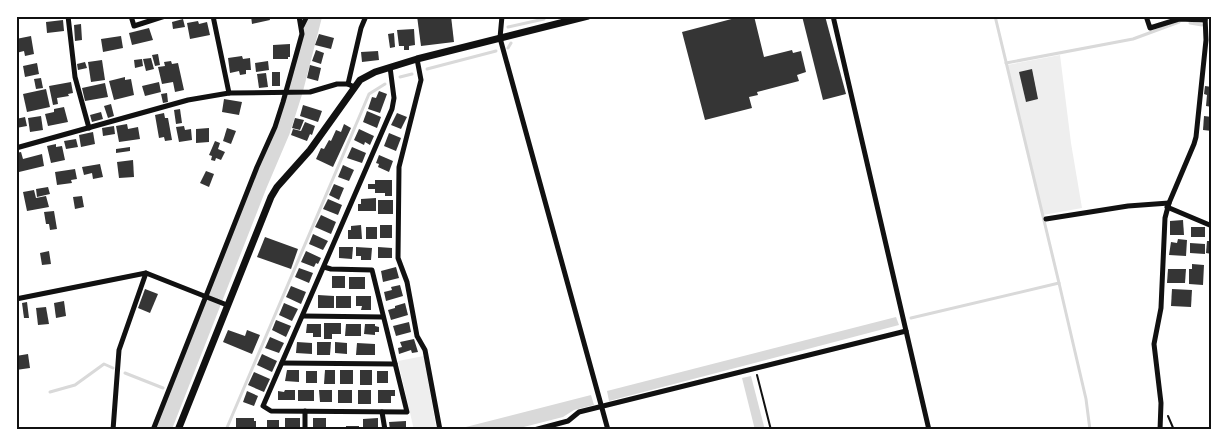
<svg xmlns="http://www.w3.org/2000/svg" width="1228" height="446" font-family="Raleway,sans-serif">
<rect width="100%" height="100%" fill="#fff"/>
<g fill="#eee">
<path d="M1060,55L1071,143L1082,208L1043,215L1007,65Z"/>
<path d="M424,356L436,427L426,430H414L398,361Z"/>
</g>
<g fill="#d9d9d9">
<path d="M896,317L899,325L609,401L607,391Z"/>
<path d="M751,376L765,430H755L742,378Z"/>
<path d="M591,395L594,405L574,410L563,417L512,430H454Z"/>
</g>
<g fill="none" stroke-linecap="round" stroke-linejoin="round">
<g stroke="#d9d9d9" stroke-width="3">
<path d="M995,16L1059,283L1086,399L1090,430"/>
<path d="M1190,23L1202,25"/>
<path d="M1211,26L1212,25"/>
<path d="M508,27L544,19"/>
<path d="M508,48L511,43"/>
<path d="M1006,63L1133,39L1179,22"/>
<path d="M427,69L496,51"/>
<path d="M400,77L412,74"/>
<path d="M911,318L1059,283"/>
<path d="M125,373L163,388"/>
<path d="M50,392L75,385L104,364L113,368"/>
<path d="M226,430L369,94L385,84"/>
</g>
<path stroke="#d9d9d9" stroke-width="18" d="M162,430L258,185L281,131L294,90L313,16"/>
</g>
<g fill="#353535">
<path d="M251,16H269L270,20L252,24Z"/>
<path d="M417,16H451L454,42L421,46Z"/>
<path d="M743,16H754L764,57L792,50L793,53L801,51L806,72L797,75L799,81L757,92L758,95L749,97L752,108L705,120L682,32Z"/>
<path d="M802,16H825L846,94L823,100Z"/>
<path d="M183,19L185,27L173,29L172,22Z"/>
<path d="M63,20L64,31L47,33L46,22Z"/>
<path d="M198,21L199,24L207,22L210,35L190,39L187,23Z"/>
<path d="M81,24L82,40L75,41L74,25Z"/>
<path d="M149,28L153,40L132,45L129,33Z"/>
<path d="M414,29L415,45L409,46V50H404V46H399L397,30Z"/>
<path d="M394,33L395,47L390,48L388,34Z"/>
<path d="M319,34L334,38L331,49L315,45Z"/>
<path d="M31,36L34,54L25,56L24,51L16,53V39Z"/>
<path d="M121,36L123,48L103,52L101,39Z"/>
<path d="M290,44V57H288V59H273V45Z"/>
<path d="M316,50L324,53L321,64L312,61Z"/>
<path d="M378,51L379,60L362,62L361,52Z"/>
<path d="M158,54L160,65L155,66L152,55Z"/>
<path d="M242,56L243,59L250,58L251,70H246V74L240,75L239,71L230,73L228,58Z"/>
<path d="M151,58L154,69L146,71L143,59Z"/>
<path d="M142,59L143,66L135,68L134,60Z"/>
<path d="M102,60L105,80L91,82L88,62Z"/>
<path d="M171,61L172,64L178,63L184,90L175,92L173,82L162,84L158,67L165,66L164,62Z"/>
<path d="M268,61L269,70L256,72L255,63Z"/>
<path d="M85,62L87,68L78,70L77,64Z"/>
<path d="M37,63L39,74L25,77L23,66Z"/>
<path d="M310,65L321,68L318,81L307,78Z"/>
<path d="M1032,69L1038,99L1026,102L1019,72Z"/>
<rect x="272" y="72" width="8" height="14"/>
<path d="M266,73L268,87L259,88L257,74Z"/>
<path d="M125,77V80L131,79L134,95L114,100L109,81Z"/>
<path d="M41,78L43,88L36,89L34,79Z"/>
<path d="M71,82L73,93L68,94L69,96L57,98L58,104L53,105L49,86Z"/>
<path d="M159,82L161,92L145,96L142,86Z"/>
<path d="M105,83L108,97L85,101L82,88Z"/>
<path d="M1205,86L1212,87V107L1206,106L1207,95L1204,94Z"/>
<path d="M46,89L50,107L27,112L23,94Z"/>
<path d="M379,91L387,94L380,113L368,109L372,97L376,98Z"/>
<path d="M167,93L168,102L163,103L161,94Z"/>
<path d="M224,99L242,102L239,115L222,112Z"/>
<path d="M111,104L114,116L108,118L104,106Z"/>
<path d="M303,105L322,111L318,122L300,116Z"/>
<path d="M64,107L68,122L48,126L45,114L54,112V109Z"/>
<path d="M180,109L182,123L176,124L174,110Z"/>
<path d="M367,111L381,117L377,128L363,122Z"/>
<path d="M101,112L103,119L92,122L90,115Z"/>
<path d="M164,113L165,118H168L172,140L165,141L164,137L159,138L155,115Z"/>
<path d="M397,113L407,117L401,129L391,125Z"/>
<path d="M41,116L43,130L30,132L28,118Z"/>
<path d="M1204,116L1212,117V131L1203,130Z"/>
<path d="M25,117L27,126L16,128V119Z"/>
<path d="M295,118L304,120L300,130L292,128Z"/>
<path d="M305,122L315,126L312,135L310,134L307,141L291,135L293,129L301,131Z"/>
<path d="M127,124L128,129L138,127L140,139L119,142L116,126Z"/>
<path d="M344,124L351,128L333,167L316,159L321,148L324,149L329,140L331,141L336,130L341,132Z"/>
<path d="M114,126L115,134L103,136L102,128Z"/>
<path d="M184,126L185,130L191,129L192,140L179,142L176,127Z"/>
<path d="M209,128V142L196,143V129Z"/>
<path d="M227,128L236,131L231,144L223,141Z"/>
<path d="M359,129L374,136L370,145L365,142L364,145L354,140Z"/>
<path d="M93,132L95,144L81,147L79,135Z"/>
<path d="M389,133L401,138L396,151L384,146Z"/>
<path d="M76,139L78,147L66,149L64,141Z"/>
<path d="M215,141L220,143L218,149L225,152L221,160L216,158L215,161L211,160L212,156L209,155Z"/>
<path d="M56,144V147L62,146L65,160L51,163L47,146Z"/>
<path d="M130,147V151L116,153V149Z"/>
<path d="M352,147L366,153L362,163L347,158Z"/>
<path d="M21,152L23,159L42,154L44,166L19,172L16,153Z"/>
<path d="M379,155L393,161L389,172L378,167L379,164L376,163Z"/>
<path d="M133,160L134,177L119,178L117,162Z"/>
<path d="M100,164L103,177L93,179L92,173L84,175L82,167Z"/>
<path d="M343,165L354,170L349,181L338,177Z"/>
<path d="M75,169L77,179L71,180L72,183L57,185L55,172Z"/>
<path d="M206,171L214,174L209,187L200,183Z"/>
<path d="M375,180H392V196H385V193H375V189H368V184H375Z"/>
<path d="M334,184L344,188L339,200L329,195Z"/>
<path d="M48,187L50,194L37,197L36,189Z"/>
<path d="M34,190L36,198L46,196L49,207L27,211L23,192Z"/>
<path d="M82,196L84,207L75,209L73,197Z"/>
<path d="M376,198V211H358V204H361V199Z"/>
<path d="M328,199L342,205L338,215L323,209Z"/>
<rect x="378" y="200" width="15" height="14"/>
<path d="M54,211L57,229L50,230L49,224H46L44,212Z"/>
<path d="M321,215L336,222L331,234L315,227Z"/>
<path d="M1183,220L1184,235H1170V221Z"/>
<path d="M361,225L362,239H348V230H351V226Z"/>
<rect x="380" y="225" width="12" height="13"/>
<rect x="366" y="227" width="11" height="12"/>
<rect x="1191" y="227" width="14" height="10"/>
<path d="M313,234L328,241L323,250L309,244Z"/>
<path d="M265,237L298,249L291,269L257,257Z"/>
<path d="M1178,239L1187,240L1186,256L1169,255L1171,242L1177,243Z"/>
<path d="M1207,241H1212V254L1206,253Z"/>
<path d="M1190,243L1205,244V254L1190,253Z"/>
<path d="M339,247H353L352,259L339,258Z"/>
<path d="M356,247L372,248L371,260H361V256H356Z"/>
<path d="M378,247L392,248V258H378Z"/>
<path d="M49,251L51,264L42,265L40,253Z"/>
<path d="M306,251L321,258L318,264L316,263L314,267L301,262Z"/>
<path d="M1192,264L1204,265L1203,285L1189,284V269H1192Z"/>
<path d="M396,267L399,278L383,282L381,271Z"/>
<path d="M299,268L313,273L309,283L295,277Z"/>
<path d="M1168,269H1186L1185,283H1167Z"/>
<rect x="332" y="276" width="13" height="12"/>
<rect x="349" y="277" width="16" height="12"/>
<path d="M400,285L403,296L386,301L384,292L392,290L391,287Z"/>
<path d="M291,286L306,292L301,304L286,297Z"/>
<path d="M145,289L158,294L150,313L138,308Z"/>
<path d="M1172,289L1192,290L1191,307L1171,306Z"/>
<path d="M318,295L334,296V308H318Z"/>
<rect x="336" y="296" width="15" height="12"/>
<path d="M356,296H371V310H361L362,306H356Z"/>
<path d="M64,301L66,316L56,318L54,303Z"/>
<path d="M27,302L29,318H24L22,303Z"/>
<path d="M284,303L298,309L292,321L279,315Z"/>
<path d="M405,303L408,315L391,320L388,310L395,308V306Z"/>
<path d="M46,307L49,324L38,325L36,308Z"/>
<path d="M276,320L291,326L286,337L272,330Z"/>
<path d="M409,322L411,332L396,336L393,326Z"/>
<path d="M324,323H341V334H332V339H324Z"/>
<path d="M307,324H321V337H313V333H306Z"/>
<path d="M346,324H361V336H345Z"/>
<path d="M365,324H375V326L379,327V332H375V335L364,334Z"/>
<path d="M228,330L245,336L247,330L260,335L252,354L223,342Z"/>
<path d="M270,337L284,343L279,353L265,348Z"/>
<path d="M414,339L418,352L412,353L411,350L399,354L398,348L402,347L400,342Z"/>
<path d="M297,342L312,343V354L296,353Z"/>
<path d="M317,342H331L330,355H317Z"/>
<path d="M335,342L347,343V354L335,353Z"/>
<path d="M357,343L375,344V355H356Z"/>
<path d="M28,354L30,368L16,370V356Z"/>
<path d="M262,354L277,361L272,372L257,365Z"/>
<path d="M287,370H299V382L285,381Z"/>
<path d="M325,370H335V384H324Z"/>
<rect x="340" y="370" width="13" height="14"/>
<rect x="360" y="370" width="12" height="15"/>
<rect x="306" y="371" width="11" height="12"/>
<rect x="377" y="371" width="11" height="12"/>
<path d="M254,372L270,379L264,392L248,385Z"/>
<path d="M285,390H295V400H278V391L284,392Z"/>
<rect x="298" y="390" width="16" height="11"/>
<path d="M319,390H332V402H320Z"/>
<rect x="338" y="390" width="14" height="13"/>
<rect x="358" y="390" width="13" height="14"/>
<path d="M378,390H395V396H391V403H378Z"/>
<path d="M247,391L258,396L254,406L243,402Z"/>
<path d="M236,418H254V421H256V430H242V428H236Z"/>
<rect x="285" y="418" width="15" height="11"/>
<rect x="313" y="418" width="13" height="12"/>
<path d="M378,418V430H363V419Z"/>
<rect x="267" y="420" width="12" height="10"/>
<path d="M406,421V430H390L389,422Z"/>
<rect x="346" y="426" width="13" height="4"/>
</g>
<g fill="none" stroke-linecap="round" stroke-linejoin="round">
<g stroke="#111" stroke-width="2">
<path d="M757,375L771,430"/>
<path d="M1168,416L1174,430"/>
</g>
<g stroke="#111" stroke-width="5">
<path d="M68,16L75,77L89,128"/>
<path d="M131,16L134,26L165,16"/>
<path d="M213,16L229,93"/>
<path d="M502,16L500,38L608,430"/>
<path d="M833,16L929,430"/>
<path d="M1146,16L1150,28L1179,19L1205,20"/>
<path d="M302,26L307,16"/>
<path d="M417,59L421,80L399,167L398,258L407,282L417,336L425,350L440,430"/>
<path d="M348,84L361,28L366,16"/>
<path d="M16,148L188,100L229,93L310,92L337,84H348L354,87"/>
<path d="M1167,207L1212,226"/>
<path d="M1046,219L1128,206L1169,203"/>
<path d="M324,267L331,269L372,270L407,412L271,411L263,406C306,307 349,208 392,109L394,98L390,67"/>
<path d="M16,299L146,273L227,305"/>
<path d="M303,316L383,317"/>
<path d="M282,363L395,364"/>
<path d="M305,411V430"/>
<path d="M382,412L385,430"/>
<path d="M113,430L119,350L146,273"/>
<path d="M153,430L257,167L275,127L283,102L302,34L299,16"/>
<path d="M534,430L568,421L579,412L906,331"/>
<path d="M1160,430L1161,403L1154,344L1161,308L1165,218L1169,203L1194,144L1196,137L1206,40L1205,16"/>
</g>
<path stroke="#111" stroke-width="7" d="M178,430L271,197L277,187L310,150L360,80L375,72L417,59L588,16"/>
</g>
<rect width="1228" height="446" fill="none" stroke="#ffffff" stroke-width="35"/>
<rect x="18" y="18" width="1192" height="410" fill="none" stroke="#111" stroke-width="2"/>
</svg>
